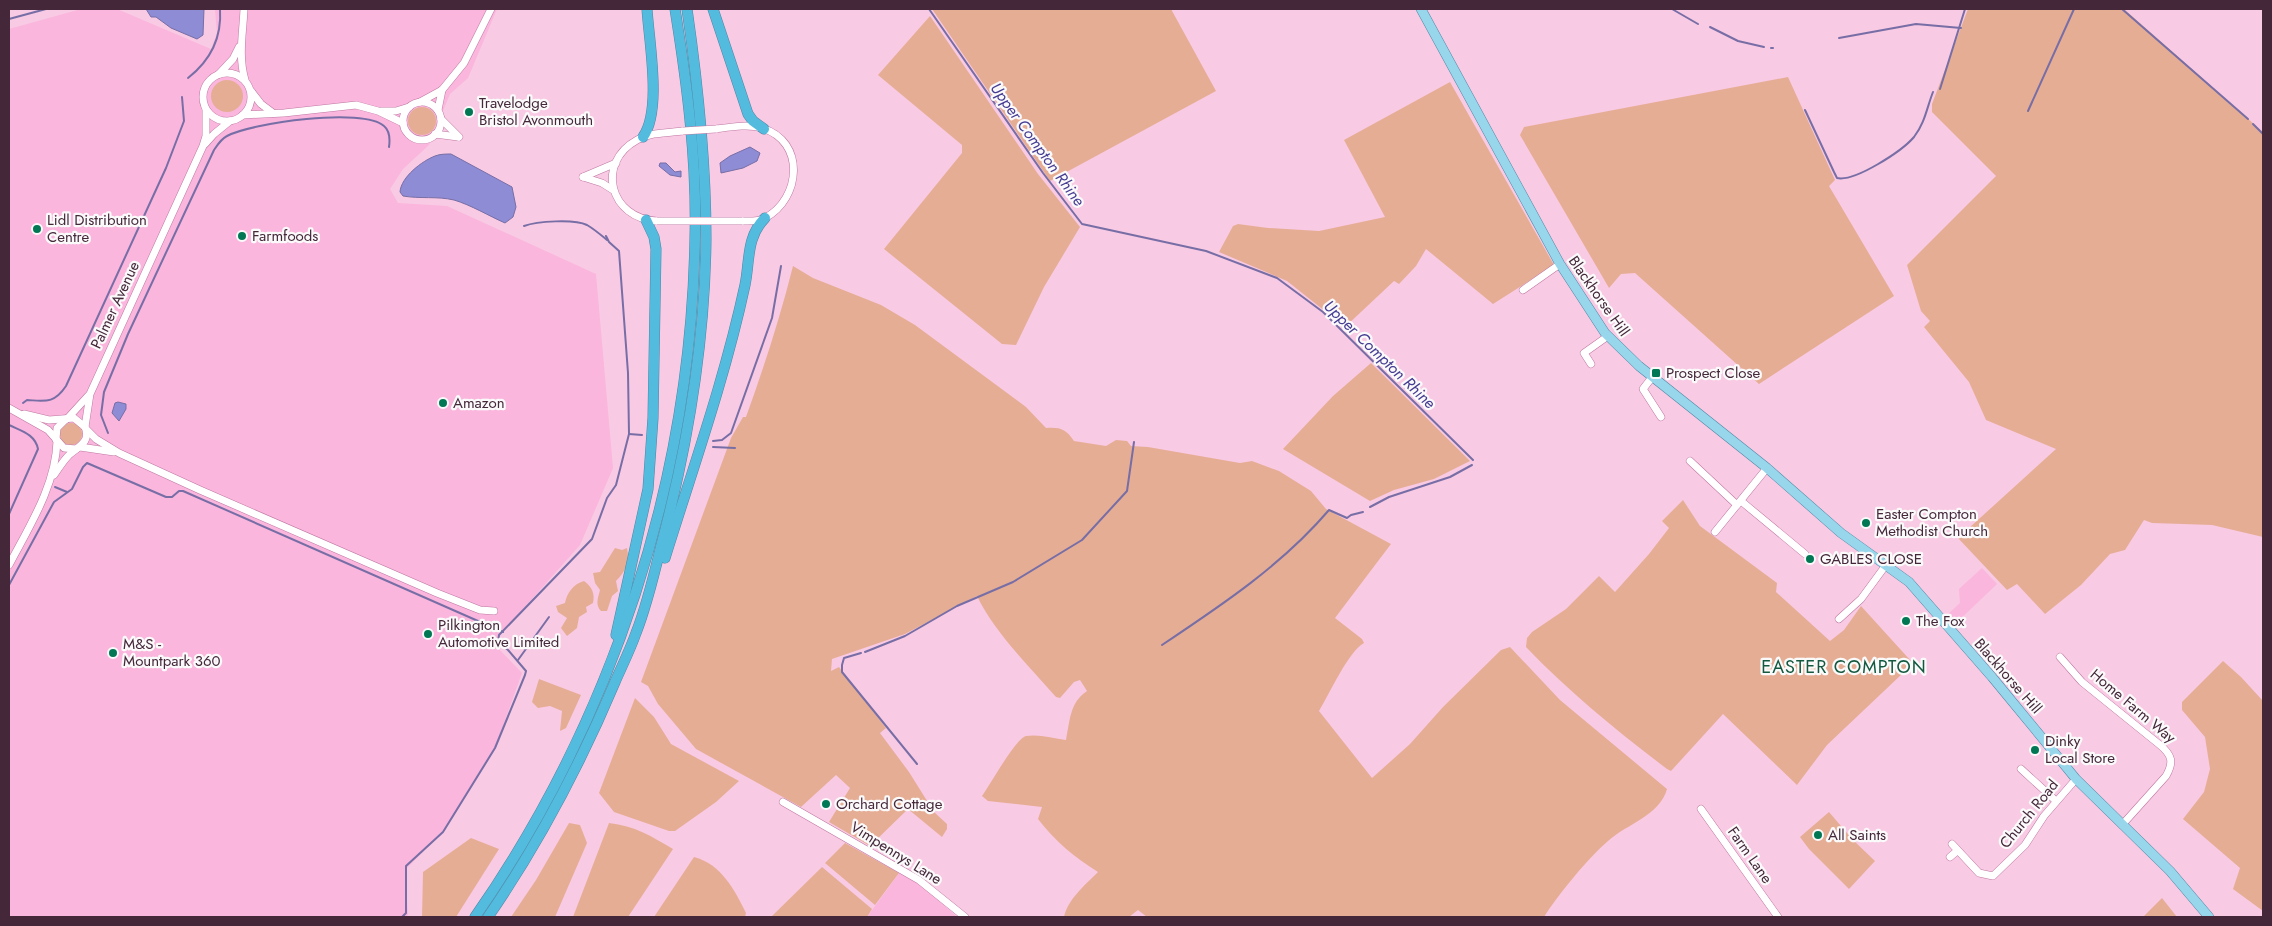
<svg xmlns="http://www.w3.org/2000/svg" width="2272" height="926" font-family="Jost,sans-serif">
<rect width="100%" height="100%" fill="#f9cae4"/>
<g fill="#fab6dd">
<path d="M81,9H117L211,49L217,33L215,9H497L468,78L450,94L429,145L403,169L390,189L398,203L447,206L596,274L613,468L580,545L493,643L522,673L495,748L443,832L405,870L408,915L406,917H9V29Z"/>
<path d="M1982,568L1997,584L1954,625L1946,616L1960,603L1959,589Z"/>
<path d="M900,872L922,886L957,917H867Z"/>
</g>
<g fill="#e6ad95">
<path d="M932,9H1171L1216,91L1050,181Z"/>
<path d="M1968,9H2124L2263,132V537L2212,525L2152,523L2144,520L2125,550L2110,554L2081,585L2045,614L2017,584L2007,590L1958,538L2056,449L1986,420L1969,382L1924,327L1930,321L1921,311L1907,265L1996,176L1932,112V104Z"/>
<path d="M930,16L1038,174L1080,227L1044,287L1016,345L1002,344L884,249L962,153V145L878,75Z"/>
<path d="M1788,77L1835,180L1829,186L1894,296L1759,384L1635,273L1621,274L1609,288L1520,135L1524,127Z"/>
<circle cx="227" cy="96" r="16"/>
<path d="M1450,82L1554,265L1493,304L1426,249L1416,266L1399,284L1394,281L1345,327L1287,281L1219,252L1233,226L1238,224L1268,228L1319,231L1385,217L1344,140Z"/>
<circle cx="422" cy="121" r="14"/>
<path d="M793,266L813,278L881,305L915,325L1026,407L1046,428C1060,427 1066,429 1074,441L1106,446L1116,440L1127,441L1131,446L1148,447L1240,463L1252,461L1279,471L1311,491L1326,509L1391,544L1335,618L1362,639L1364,643C1348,652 1330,693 1319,711L1372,778L1410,744L1443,707L1501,650L1510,647L1560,700L1667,789C1660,815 1627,824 1608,841C1588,858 1558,895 1544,917H1147L1138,910L1129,917H1064C1068,899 1085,885 1098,872C1074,857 1055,841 1038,819L1042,807L988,801L982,796C990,785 1016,738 1026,736C1039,734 1053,738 1066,740C1070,720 1070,702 1087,691L1080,680L1074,682L1060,698L1056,697C1029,666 995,633 977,596L905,634L832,659L831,671L839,667L886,728L880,733L909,772L934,812L947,824V829L942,837L908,809L870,846L829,822L850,788L836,775L801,807L696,749L658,704L648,686L641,682L731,438L743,417H746C764,367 780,318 793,266Z"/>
<path d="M1371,363L1470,461L1434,479L1394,490L1370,501L1283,449L1333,396Z"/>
<circle cx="71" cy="434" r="11"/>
<path d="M1683,500L1700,526L1777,583L1776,592L1830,641L1844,630L1861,606L1911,661L1902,674L1827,745L1797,785L1723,714L1671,771L1667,769C1617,731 1569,692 1526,647L1527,638L1532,632L1566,609L1599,576L1615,592L1649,554L1669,528L1662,521Z"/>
<path d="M615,548L622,550L627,548C630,562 626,571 616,581L618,591L612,596L607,611H601C595,605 598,598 600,590L595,583L593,573L600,572Z"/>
<path d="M584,581C592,587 595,593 593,603L586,607L587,612L579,617L577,628L567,636L561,628L567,618L558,612L556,606L565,603C567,593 573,584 584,581Z"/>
<path d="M2223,661L2241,677L2263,701V911L2233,889L2240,868L2183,819L2204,792L2210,769L2205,737L2182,710V702Z"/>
<path d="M539,679L581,695L566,728L560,731L562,711L550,706L538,708L532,702Z"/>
<path d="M635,698L654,717L671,744L739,781L716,802L675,831H669L614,812L599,793Z"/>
<path d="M1829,812L1853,840L1875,861L1849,889L1809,849L1800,837Z"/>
<path d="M569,823L580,825L587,843L555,917H511L536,880Z"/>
<path d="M609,823C635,826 651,836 673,849L628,917H573Z"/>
<path d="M471,838L499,849L456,917H422L423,872Z"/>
<path d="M845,843L899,873L875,905L825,863Z"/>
<path d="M694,857C721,864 734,889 746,913L745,917H654Z"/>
<path d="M822,867L872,909L867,917H771Z"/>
<path d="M2162,898L2177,917H2143Z"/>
</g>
<g fill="#8d8cd5" stroke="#776ea6">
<path d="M146,9H204L203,35L197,39L171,28L156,17H151Z"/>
<path d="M750,147L760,153L757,161L743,168L721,173L720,163L730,156Z"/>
<path d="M451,154L512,187L516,207L513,217L505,223C489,216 471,205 454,200C437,196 420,199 403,196L400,192C401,177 422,161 435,156C440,154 446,154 451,154Z"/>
<path d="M660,163H666L675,172L681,171V177L670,175L659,166Z"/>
<path d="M118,402L126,404V409L119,421L112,413L115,403Z"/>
</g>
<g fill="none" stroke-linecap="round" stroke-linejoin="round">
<g stroke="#776ea6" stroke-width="2">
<path d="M929,9L1043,173L1082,224L1206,251L1277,278L1323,312L1473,460"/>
<path d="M1672,9L1698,24"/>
<path d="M2122,9L2248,119"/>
<path d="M9,19L46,9"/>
<path d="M1710,27L1738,41L1764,47"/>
<path d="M1839,38L1916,24L1961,28"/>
<path d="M1771,48H1773"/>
<path d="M188,78C211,60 222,38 220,9"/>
<path d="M1940,89L1965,9"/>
<path d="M1805,110L1834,172L1837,178C1855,182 1902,151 1914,137C1925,123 1927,107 1933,92"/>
<path d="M2028,111L2074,9"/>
<path d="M2253,124L2263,134"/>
<path d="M524,226C537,221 575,219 587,225C594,229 601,235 607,240"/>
<path d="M23,403L27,400C45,401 54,404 66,386L166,168L184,121L182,97"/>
<path d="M9,425C21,431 35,434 38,449L9,514"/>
<path d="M108,433L101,415L104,392L128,334L214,150C218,144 221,139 227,136C251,123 363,107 384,126C390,131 390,140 389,147"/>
<path d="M629,434L642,435"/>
<path d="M713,441L722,440L731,433L772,318L781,266"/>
<path d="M713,447L735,448"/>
<path d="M55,487L67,492"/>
<path d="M1370,507L1389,497L1450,477L1472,465"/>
<path d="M9,585L54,502L72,489L83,467L87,463L166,497H172L179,491H183L503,632"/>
<path d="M1162,645C1222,605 1282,565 1329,510L1347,518L1351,515L1363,512"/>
<path d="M865,652L905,636L957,606L1013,582L1082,540L1127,491L1134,442"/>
<path d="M861,653L844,658L842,665V672L917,764"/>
<path d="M518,660L549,617"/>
<path d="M402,917L406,913V866L443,832L495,748L525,675L526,671L508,650L498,642L499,635L592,539L607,498L616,485L629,434L628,373L619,251L609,242L606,236"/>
</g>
<g stroke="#bf77a2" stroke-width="8">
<g id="minor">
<path d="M244,9C243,33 238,56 245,80"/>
<circle cx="227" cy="97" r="24"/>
<path d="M219,74L233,59L239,47"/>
<path d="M251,91L261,104L273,113"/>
<path d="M420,102L442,90L464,63L491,9"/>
<circle cx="422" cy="121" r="19"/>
<path d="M438,110L442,90"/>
<path d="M381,111H396L409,107"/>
<path d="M243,115L284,113L356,105L378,111L403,123"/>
<path d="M441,119L459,137"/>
<path d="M716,129C731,127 748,124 762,128C806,141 801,199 765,218C758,222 750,221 742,221"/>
<path d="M435,134L458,137"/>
<path d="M205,144L214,134L230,121"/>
<path d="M583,177L616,163"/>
<path d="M583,177L602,183L613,190"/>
<path d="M657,221C610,219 595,163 637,140C651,132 668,133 683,131"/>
<path d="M1523,290L1560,264"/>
<path d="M1591,364L1584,353L1608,336"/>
<path d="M1653,376L1643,389L1661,417"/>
<path d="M9,408L48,430L64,448L76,449"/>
<path d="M24,414L49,420L74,418L85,427C91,442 79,446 69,455C63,461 59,468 54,475"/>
<path d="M67,419L88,396"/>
<path d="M85,427L90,394L203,146L206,136V110"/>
<path d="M87,430L96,439L119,453L200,490L437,593L480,610L494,611"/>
<path d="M56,439L57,428L65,420"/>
<path d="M80,447L114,452"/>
<path d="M1690,461L1737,505"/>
<path d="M1741,501L1805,554"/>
<path d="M1715,532L1767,468"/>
<path d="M9,565C29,527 56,485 57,441"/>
<path d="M1839,619L1861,599L1886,565"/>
<path d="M2060,657L2082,682L2160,745C2172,755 2174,762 2166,776L2122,825"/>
<path d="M2021,769L2056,801"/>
<path d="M783,802L919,880L965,917"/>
<path d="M1701,809L1778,917"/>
<path d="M1952,844L1979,873L1993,876L2025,845L2044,816L2076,779"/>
<path d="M1950,857L1957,851"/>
</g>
</g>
<g stroke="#4e87a5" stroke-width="10">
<path id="major" d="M1421,9L1560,264L1605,333L1639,366L1767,468L1841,533L1909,582L1992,677L2076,779L2170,871L2209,917"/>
</g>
<g stroke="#4e87a5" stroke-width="11">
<g id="highway">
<path d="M713,9L748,114L753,121L764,129"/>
<path d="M643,137C662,110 649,42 647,9"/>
<path d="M665,558C693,468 725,378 745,285C750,261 746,237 765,218"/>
<path d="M616,635L648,489L653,418L656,249L654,237L646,220"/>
<path d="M475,917C613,719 691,480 695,238C697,161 687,84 675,9"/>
<path d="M488,917C539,843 580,765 615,682C622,666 630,650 636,633C647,605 654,575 661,546C688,445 705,343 706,238C706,161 698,85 687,9"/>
</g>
</g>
<use href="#minor" stroke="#fff" stroke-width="7"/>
<use href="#major" stroke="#98d6eb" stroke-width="9"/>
<use href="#highway" stroke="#53bbde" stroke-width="10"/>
<g stroke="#bf77a2" stroke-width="8" stroke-linecap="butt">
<g id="minor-bridge">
<path d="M683,131L716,129"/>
<path d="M657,221H742"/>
</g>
</g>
<use href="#minor-bridge" stroke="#fff" stroke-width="7"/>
</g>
<g fill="#017753" stroke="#fafafa" stroke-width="2">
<circle cx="469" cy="112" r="5"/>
<circle cx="37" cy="229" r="5"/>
<circle cx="242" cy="236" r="5"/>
<rect x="1651" y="368" width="10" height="10" rx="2.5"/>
<circle cx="443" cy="403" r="5"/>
<circle cx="1866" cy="523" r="5"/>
<circle cx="1810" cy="559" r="5"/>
<circle cx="1906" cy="621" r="5"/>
<circle cx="428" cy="634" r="5"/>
<circle cx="113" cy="653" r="5"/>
<circle cx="2035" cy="750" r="5"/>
<circle cx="826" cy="804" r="5"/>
<circle cx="1818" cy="835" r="5"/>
</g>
<g text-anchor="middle" stroke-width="4.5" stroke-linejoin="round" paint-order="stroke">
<g font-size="15" fill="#45273a" stroke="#fafafa" text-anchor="start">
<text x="479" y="108">Travelodge<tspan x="479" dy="17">Bristol Avonmouth</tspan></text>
<text x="47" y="225">Lidl Distribution<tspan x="47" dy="17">Centre</tspan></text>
<text x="252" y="241">Farmfoods</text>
<text x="1666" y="378">Prospect Close</text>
<text x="453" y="408">Amazon</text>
<text x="1876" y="519">Easter Compton<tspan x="1876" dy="17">Methodist Church</tspan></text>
<text x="1820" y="564">GABLES CLOSE</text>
<text x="1916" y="626">The Fox</text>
<text x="438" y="630">Pilkington<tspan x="438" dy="17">Automotive Limited</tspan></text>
<text x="123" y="649">M&amp;S -<tspan x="123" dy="17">Mountpark 360</tspan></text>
<text x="2045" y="746">Dinky<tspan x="2045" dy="17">Local Store</tspan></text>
<text x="836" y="809">Orchard Cottage</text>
<text x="1828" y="840">All Saints</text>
</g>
<g font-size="15" fill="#45273a" stroke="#fafafa">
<text transform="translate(1599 296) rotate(55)" y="5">Blackhorse Hill</text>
<text transform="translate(115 305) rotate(-65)" y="5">Palmer Avenue</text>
<text transform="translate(2008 676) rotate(49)" y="5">Blackhorse Hill</text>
<text transform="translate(2133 706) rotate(40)" y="5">Home Farm Way</text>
<text transform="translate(2029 814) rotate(-51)" y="5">Church Road</text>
<text transform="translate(896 853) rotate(32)" y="5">Vimpennys Lane</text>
<text transform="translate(1750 855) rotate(55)" y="5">Farm Lane</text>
</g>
<g font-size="16" font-style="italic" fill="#463c93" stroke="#fafafa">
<text transform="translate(1038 144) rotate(54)" y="6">Upper Compton Rhine</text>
<text transform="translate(1380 354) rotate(44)" y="6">Upper Compton Rhine</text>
</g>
<g font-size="18" letter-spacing="1" fill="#13583f" stroke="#fafafa">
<text x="1844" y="673">EASTER COMPTON</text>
</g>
</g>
<rect width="2272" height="926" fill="none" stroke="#45273a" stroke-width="20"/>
</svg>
